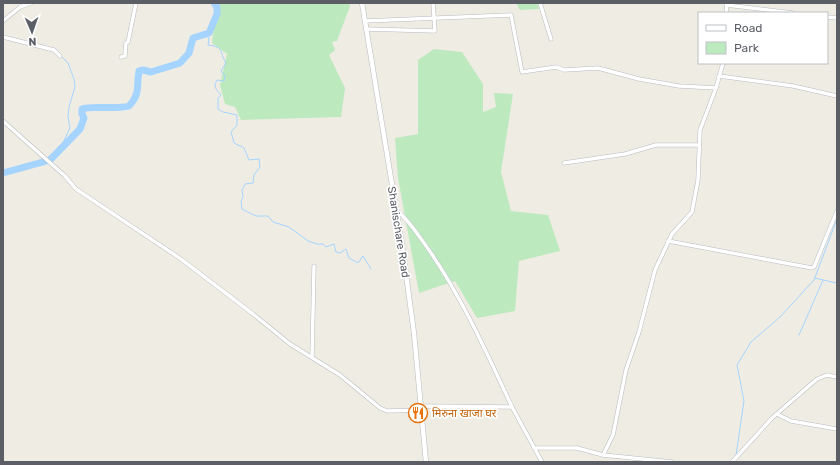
<svg xmlns="http://www.w3.org/2000/svg" width="840" height="465" font-family="Rubik,'Noto Sans Devanagari',sans-serif">
<rect width="100%" height="100%" fill="#efede3"/>
<g fill="#bde9bf">
<path d="M216,3H349L350,6L337,41L332,42L335,50L329,55L345,88L341,117L241,120L235,107L225,104L220,85L227,54L212,43Z"/>
<path d="M516,3H537L539,9L520,10Z"/>
<path d="M434,49L462,52L483,84V112L496,107L494,93L513,94L501,172L511,211L548,215L560,251L519,261L515,311L477,318L455,281L419,293L398,178L395,138L418,134V60Z"/>
</g>
<g fill="none" stroke-linecap="round" stroke-linejoin="round">
<g stroke="#a4d4ff" stroke-width="1">
<path d="M205,35L209,38L208,45C225,47 219,52 226,63L221,71L225,76L224,81L217,80C213,87 216,89 221,95L218,98V109L223,112L237,115V125L231,132L234,143L244,148L249,160L259,159L260,167L254,175L253,183L245,184L242,190L243,197L241,201L242,209L256,216H268L273,222L289,227L308,241L317,244H323L326,247L334,244L336,252L340,253L346,249L349,258L358,263L363,256L371,269"/>
<path d="M59,151L70,128L68,117L69,107L75,87L74,79L68,63L62,57"/>
<path d="M815,278L836,283"/>
<path d="M799,335L823,280"/>
<path d="M736,455L744,401L737,365L751,342L780,317L814,280L837,219"/>
</g>
<path stroke="#a4d4ff" stroke-width="7" d="M3,173L50,160L80,129L84,118L82,114V109C91,105 115,110 129,106C141,93 136,87 139,71L143,70L151,72L180,63L189,53L193,38L209,33L217,14V7L214,3"/>
<g stroke="#b8bbc1" stroke-width="4.5">
<g id="minor">
<path d="M540,3L551,39"/>
<path d="M726,5L793,13"/>
<path d="M726,13L727,4"/>
<path d="M827,17L837,18"/>
<path d="M3,21L20,7L31,3"/>
<path d="M365,21L511,15L522,72L556,67L564,70L598,68L639,79L679,86L716,88"/>
<path d="M366,29L435,31L433,3"/>
<path d="M3,37L54,50L60,56"/>
<path d="M121,57L125,56L126,43L128,42L136,3"/>
<path d="M719,76L793,86L837,96"/>
<path d="M3,121L65,176L76,189L181,259L253,314L290,344L340,375L380,408L387,411L422,410"/>
<path d="M564,163L625,154L656,145H699"/>
<path d="M396,210C407,218 416,232 424,243C460,293 486,351 512,407L421,406"/>
<path d="M668,241L812,268L814,267L837,211"/>
<path d="M312,357L314,266"/>
<path d="M512,407L542,462"/>
<path d="M777,414L791,421L837,429"/>
<path d="M534,448H577L603,455L672,462"/>
<path d="M603,455L613,435L626,370L639,332L655,270L672,234L692,212L698,180L700,130L716,88L723,63"/>
<path d="M732,462L772,418L817,379L827,375L837,377"/>
</g>
</g>
<g stroke="#b8bbc1" stroke-width="5.5">
<path id="tertiary" d="M362,3L402,245L414,333L426,462"/>
</g>
<use href="#minor" stroke="#fff" stroke-width="3.5"/>
<use href="#tertiary" stroke="#fff" stroke-width="4.5"/>
</g>
<defs>
<g id="restaurant-ring" transform="scale(1)"><circle r="9.5" fill="#fff" stroke="#e8710a" stroke-width="1.5"/><path d="M-5-6h1v4h1v-4h1v4h1v-4h1v5L-1.5 .5V6h-2V.5L-5-1ZM5-6V6H3V1.5H1.5Q1.5-4 5-6Z" fill="#e8710a"/></g>
</defs>
<g fill-rule="evenodd">
<use href="#restaurant-ring" x="418" y="413"/>
</g>
<g text-anchor="middle" stroke-width="3.5" stroke-linejoin="round" paint-order="stroke">
<g font-size="11" fill="#5b5f65" stroke="#fff">
<text transform="translate(399 232) rotate(81)" y="4">Shanischare Road</text>
</g>
<g font-size="11" fill="#c56008" stroke="#fff" text-anchor="start">
<text x="432" y="417">मिरुना खाजा घर</text>
</g>
</g>
<rect width="840" height="465" fill="none" stroke="#5b5f65" stroke-width="8"/>
<rect x="698" y="12" width="130" height="52" fill="#ffffff" stroke="#bdbfc1"/>
<rect x="706" y="25" width="20" height="6" fill="#ffffff" stroke="#bdbfc1"/>
<text x="734" y="32" font-size="12" fill="#5b5f65">Road</text>
<rect x="706" y="42" width="20" height="12" fill="#bde9bf" stroke="#bdbfc1"/>
<text x="734" y="52" font-size="12" fill="#5b5f65">Park</text>
<g transform="translate(32 32) rotate(178)" stroke="#ffffff" stroke-width="3" paint-order="stroke">
<path d="M0-3L7 15L0 10L-7 15Z" fill="#5b5f65"/>
<text y="-6" font-size="11" font-weight="bold" text-anchor="middle" fill="#5b5f65">N</text>
</g>
</svg>
